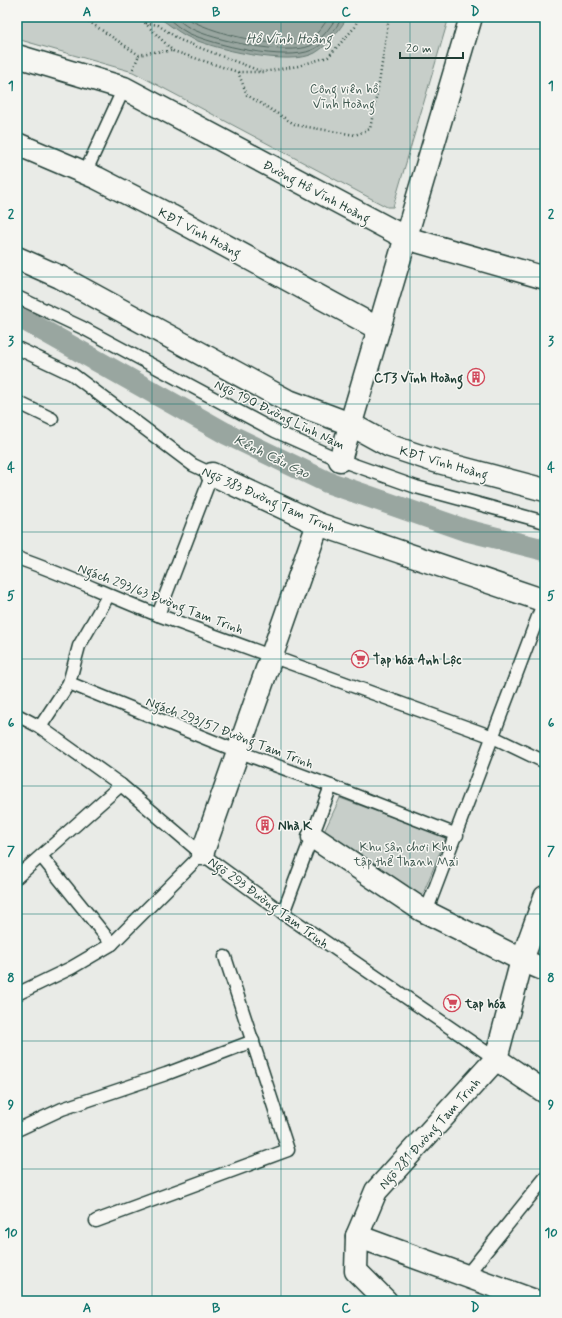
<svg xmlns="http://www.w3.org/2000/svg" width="562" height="1318" font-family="Mynerve,sans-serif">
<rect width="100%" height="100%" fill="#e9ebe7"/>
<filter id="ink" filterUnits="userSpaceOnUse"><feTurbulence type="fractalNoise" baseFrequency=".025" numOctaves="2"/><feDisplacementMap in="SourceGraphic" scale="8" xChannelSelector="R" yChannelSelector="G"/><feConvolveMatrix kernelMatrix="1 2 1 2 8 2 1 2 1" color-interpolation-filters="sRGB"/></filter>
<g filter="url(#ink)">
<g fill="#c7cec9" stroke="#73867e">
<path d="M17,17H449L393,207H387L133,72L17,39Z"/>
<path d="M340,798L446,837L421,899L323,834Z"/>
</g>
<path fill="#99a6a0" stroke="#687c75" d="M158,17H348C338,31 330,44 315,53C290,67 212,49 186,36C177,31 167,23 158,17Z"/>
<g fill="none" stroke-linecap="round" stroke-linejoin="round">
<g stroke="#50675f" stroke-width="1">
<path d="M166,17C173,22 180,29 188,33C214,45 286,62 312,50C326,44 334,30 343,17"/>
<path d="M174,17C179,20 184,25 190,28C212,40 287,56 310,46C322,40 329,28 337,17"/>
<path d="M185,17C207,32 281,51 306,41C317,36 323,26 329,17"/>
</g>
<path stroke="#99a6a0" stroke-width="22" d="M17,318L28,322L225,433L327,482L465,530L545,550"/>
<g stroke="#1f3d34" stroke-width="15">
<g id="service">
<path d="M85,173L124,88"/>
<path d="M17,297L83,328L275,431L340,460L416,487L545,522"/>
<path d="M17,348L72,374L193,465L212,474L158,615"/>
<path d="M17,402L52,419"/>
<path d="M17,558C65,574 111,597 158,615L493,737L545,762"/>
<path d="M108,596L79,646L69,683L40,727L121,785L202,854L283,913L496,1059"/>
<path d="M69,683L237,751L331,786L283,913"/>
<path d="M17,715L40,727"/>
<path d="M331,786L457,835"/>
<path d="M41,856L112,944"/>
<path d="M17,877L121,785"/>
<path d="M426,912L544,601"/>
<path d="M17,994L71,968L112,944L202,854"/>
<path d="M17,1130L62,1109L166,1074L253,1041"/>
<path d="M96,1221L288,1150L225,957"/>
<path d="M466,1276L545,1178"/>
</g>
</g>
<g stroke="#1f3d34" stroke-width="25">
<g id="minor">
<path d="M17,56L124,88L406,238L545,278"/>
<path d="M17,144L97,178L171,216L379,329"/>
<path d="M17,258L60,277L286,400L350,424L390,446L435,461L545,490"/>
<path d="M340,460L471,17"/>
<path d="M212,474L318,524L545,601"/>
<path d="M313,837L422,910L522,960L545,970"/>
<path d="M202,854C240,744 280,634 318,524"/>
<path d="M496,1059L545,1092"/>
<path d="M357,1236L535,1301"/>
<path d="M386,1301L356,1271L357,1236L376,1191L496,1059L522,960L545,897"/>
</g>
</g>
<g stroke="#1f3d34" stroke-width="2.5" stroke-dasharray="1 3" stroke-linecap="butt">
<path d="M82,17L139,55L152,52L172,51"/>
<path d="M139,17L173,51L238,72H263L298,66L328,57L355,27L358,17"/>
<path d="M146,23L158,25L180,40L260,71"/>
<path d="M133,69L139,55"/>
<path d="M238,72L247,95L296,125L355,135L370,129L379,83L389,17"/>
</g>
<use href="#service" stroke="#f6f6f2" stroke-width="12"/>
<use href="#minor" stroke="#f6f6f2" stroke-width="22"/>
</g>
</g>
<path fill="none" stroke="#0f766e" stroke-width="1" stroke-opacity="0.55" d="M152,17V1301M281,17V1301M410,17V1301M17,149H545M17,277H545M17,404H545M17,532H545M17,659H545M17,786H545M17,914H545M17,1041H545M17,1169H545"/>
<defs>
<g id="building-ring" transform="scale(0.9)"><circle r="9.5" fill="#f6f6f2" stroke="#d1495b" stroke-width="1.5"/><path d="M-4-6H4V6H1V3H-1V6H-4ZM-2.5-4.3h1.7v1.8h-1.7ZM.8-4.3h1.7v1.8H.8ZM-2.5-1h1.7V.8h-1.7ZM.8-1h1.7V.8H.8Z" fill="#d1495b"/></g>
<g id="supermarket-ring" transform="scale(0.9)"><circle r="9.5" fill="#f6f6f2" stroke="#d1495b" stroke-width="1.5"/><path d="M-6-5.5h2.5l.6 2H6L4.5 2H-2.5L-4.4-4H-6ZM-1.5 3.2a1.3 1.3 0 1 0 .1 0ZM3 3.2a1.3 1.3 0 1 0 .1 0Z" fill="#d1495b"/></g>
</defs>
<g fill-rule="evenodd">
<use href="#building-ring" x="476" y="377"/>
<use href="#supermarket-ring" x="360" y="659"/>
<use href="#building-ring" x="265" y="825"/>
<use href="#supermarket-ring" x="452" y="1003"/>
</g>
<g text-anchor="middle" stroke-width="3" stroke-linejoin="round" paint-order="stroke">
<g font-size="13" fill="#415a52" stroke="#f6f6f2">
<text x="344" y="93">Công viên hồ<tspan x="344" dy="15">Vĩnh Hoàng</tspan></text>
<text x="406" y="851">Khu sân chơi Khu<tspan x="406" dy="15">tập thể Thanh Mai</tspan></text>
</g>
<g font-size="13" fill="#1f3d34" stroke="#f6f6f2">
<text transform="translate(317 191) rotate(28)" y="5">Đường Hồ Vĩnh Hoàng</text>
<text transform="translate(200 232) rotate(28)" y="5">KĐT Vĩnh Hoàng</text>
<text transform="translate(280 414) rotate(26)" y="5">Ngõ 190 Đường Lĩnh Nam</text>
<text transform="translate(444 462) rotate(16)" y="5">KĐT Vĩnh Hoàng</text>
<text transform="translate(269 499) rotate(24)" y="5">Ngõ 383 Đường Tam Trinh</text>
<text transform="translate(161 598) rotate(21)" y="5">Ngách 293/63 Đường Tam Trinh</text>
<text transform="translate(230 732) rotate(21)" y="5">Ngách 293/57 Đường Tam Trinh</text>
<text transform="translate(269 902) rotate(36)" y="5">Ngõ 293 Đường Tam Trinh</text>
<text transform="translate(429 1133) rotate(-48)" y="5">Ngõ 281 Đường Tam Trinh</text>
</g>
<g font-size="13" font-weight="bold" fill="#1f3d34" stroke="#f6f6f2" text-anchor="start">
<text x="463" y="382" text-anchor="end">CT3 Vĩnh Hoàng</text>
<text x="373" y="664">Tạp hóa Anh Lộc</text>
<text x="278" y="830">Nhà K</text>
<text x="465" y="1008">tạp hóa</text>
</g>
<g font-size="14" font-style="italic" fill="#445c54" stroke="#f6f6f2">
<text x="289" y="43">Hồ Vĩnh Hoàng</text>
<text transform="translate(272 456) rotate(26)" y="5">Kênh Cầu Gạo</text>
</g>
</g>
<rect width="562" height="1318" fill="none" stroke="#f6f6f2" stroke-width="44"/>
<path d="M400 52v6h63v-6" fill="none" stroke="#1f3d34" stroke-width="2"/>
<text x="406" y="52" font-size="12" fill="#1f3d34" stroke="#f6f6f2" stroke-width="3" paint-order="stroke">20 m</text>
<rect x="22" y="22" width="518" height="1274" fill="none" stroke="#0f766e" stroke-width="1.5"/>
<g font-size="13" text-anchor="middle" font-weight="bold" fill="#0f766e">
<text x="87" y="16">A</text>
<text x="216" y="16">B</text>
<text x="346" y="16">C</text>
<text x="475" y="16">D</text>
<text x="11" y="90">1</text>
<text x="551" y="90">1</text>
<text x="11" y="218">2</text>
<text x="551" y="218">2</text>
<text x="11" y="345">3</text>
<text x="551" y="345">3</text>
<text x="11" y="472">4</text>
<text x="551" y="472">4</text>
<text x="11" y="600">5</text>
<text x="551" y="600">5</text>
<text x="11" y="727">6</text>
<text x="551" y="727">6</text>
<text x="11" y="855">7</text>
<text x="551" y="855">7</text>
<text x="11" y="982">8</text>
<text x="551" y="982">8</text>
<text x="11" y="1109">9</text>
<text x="551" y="1109">9</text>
<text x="11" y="1237">10</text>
<text x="551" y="1237">10</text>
<text x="87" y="1312">A</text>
<text x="216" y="1312">B</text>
<text x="346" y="1312">C</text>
<text x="475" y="1312">D</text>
</g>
</svg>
